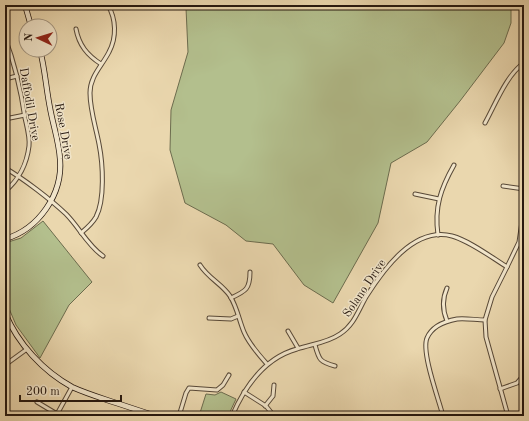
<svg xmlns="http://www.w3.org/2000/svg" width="529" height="421" font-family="'Old Standard TT',serif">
<rect width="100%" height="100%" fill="#ead7ae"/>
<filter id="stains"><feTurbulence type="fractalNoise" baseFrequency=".005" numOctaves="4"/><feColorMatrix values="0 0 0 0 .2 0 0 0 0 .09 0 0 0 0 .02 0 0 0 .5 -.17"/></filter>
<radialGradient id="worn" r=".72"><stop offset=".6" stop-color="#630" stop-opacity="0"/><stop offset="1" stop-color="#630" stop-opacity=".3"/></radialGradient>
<g fill="#b3bf8d" stroke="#6c6c4e">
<path d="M184,5H511V23L504,43L460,101L427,142L391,163L378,223L333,303L304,285L273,244L246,241L226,225L185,203L170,150L171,110L188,52L186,8Z"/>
<path d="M43,221L92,282L69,305L40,358L16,325L5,299V243L21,238Z"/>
<path d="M221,392L236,399L228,416H199L206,394L215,395Z"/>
</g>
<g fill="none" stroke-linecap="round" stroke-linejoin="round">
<g stroke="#574837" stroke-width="5">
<g id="street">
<path d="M76,29C79,45 87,55 101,64"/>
<path d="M5,38C15,64 21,91 25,118C27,127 30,137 29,146C27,163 19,180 5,191"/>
<path d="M5,79L17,76"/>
<path d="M5,119L25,115"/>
<path d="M485,123C495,105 507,74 524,63"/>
<path d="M5,168C24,179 50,199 66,214C79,227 88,246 103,256"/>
<path d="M503,186L524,189"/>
<path d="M415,194L439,199"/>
<path d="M81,233C87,228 92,224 96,217C105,200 103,164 99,144C96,128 90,110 90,93C90,76 102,66 109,52C117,37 116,19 108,5"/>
<path d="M438,235C434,207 441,188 454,165"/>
<path d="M200,265C208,278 222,284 230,296C237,307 239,320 244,332C249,344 259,355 267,364"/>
<path d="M447,288C442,299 442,309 447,321"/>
<path d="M231,298C246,291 250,289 250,272"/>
<path d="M209,318L231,319L238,316"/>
<path d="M288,331L298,348"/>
<path d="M315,345C319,360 320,362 335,366"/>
<path d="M5,365L27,349"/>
<path d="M500,389L517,383L524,375"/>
<path d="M244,392L266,406L274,416"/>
<path d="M37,402L57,414"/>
<path d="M265,406L273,396L274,385"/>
<path d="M56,416L72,387"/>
<path d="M179,416L186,393L189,388L217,390L223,385L229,375"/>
<path d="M232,416C245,386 264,358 297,349C312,344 327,343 340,334C354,325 358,311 366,297C383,270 414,226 452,236C470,241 491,257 507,267"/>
<path d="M443,416C439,400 421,352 427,338C432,326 446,321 457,319C466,318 476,320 485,320"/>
<path d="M508,416L486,337L485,320L492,297L507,267L519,242L524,208"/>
</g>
</g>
<g stroke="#26180f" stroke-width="6">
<g id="secondary">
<path d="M25,5L31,26"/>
<path d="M5,239C39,229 63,194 60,159C59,142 53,125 50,108C46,88 45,69 40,50"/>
<path d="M5,313C18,344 43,371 72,387C83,392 95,396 107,400C123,405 140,411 156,416"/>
</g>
</g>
<use href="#street" stroke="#f1e5ca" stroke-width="3"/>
<use href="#secondary" stroke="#f1e5ca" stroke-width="4.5"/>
</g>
<g text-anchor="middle" stroke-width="3" stroke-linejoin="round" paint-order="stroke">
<g font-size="12" fill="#26180f" stroke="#f1e5ca">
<text transform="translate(30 104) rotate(80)" y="4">Daffodil Drive</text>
<text transform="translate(64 131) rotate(80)" y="4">Rose Drive</text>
<text transform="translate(364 288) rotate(-56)" y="4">Solano Drive</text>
</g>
</g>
<rect width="529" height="421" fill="none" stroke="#ead7ae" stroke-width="20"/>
<rect x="6" y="6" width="517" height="409" fill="none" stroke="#26180f" stroke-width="2"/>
<rect x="10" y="10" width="509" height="401" fill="none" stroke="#26180f"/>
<g transform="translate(38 38) rotate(274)"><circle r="19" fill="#f1e5ca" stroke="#a0937f"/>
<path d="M0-3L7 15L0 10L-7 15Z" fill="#8f2418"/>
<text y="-6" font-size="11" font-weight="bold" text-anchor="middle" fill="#26180f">N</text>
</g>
<path d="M20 395v6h101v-6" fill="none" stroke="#26180f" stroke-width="2"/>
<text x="26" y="395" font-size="12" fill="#26180f" stroke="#f1e5ca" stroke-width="3" paint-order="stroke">200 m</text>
<rect width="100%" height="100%" filter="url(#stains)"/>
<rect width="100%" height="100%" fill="url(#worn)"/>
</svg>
